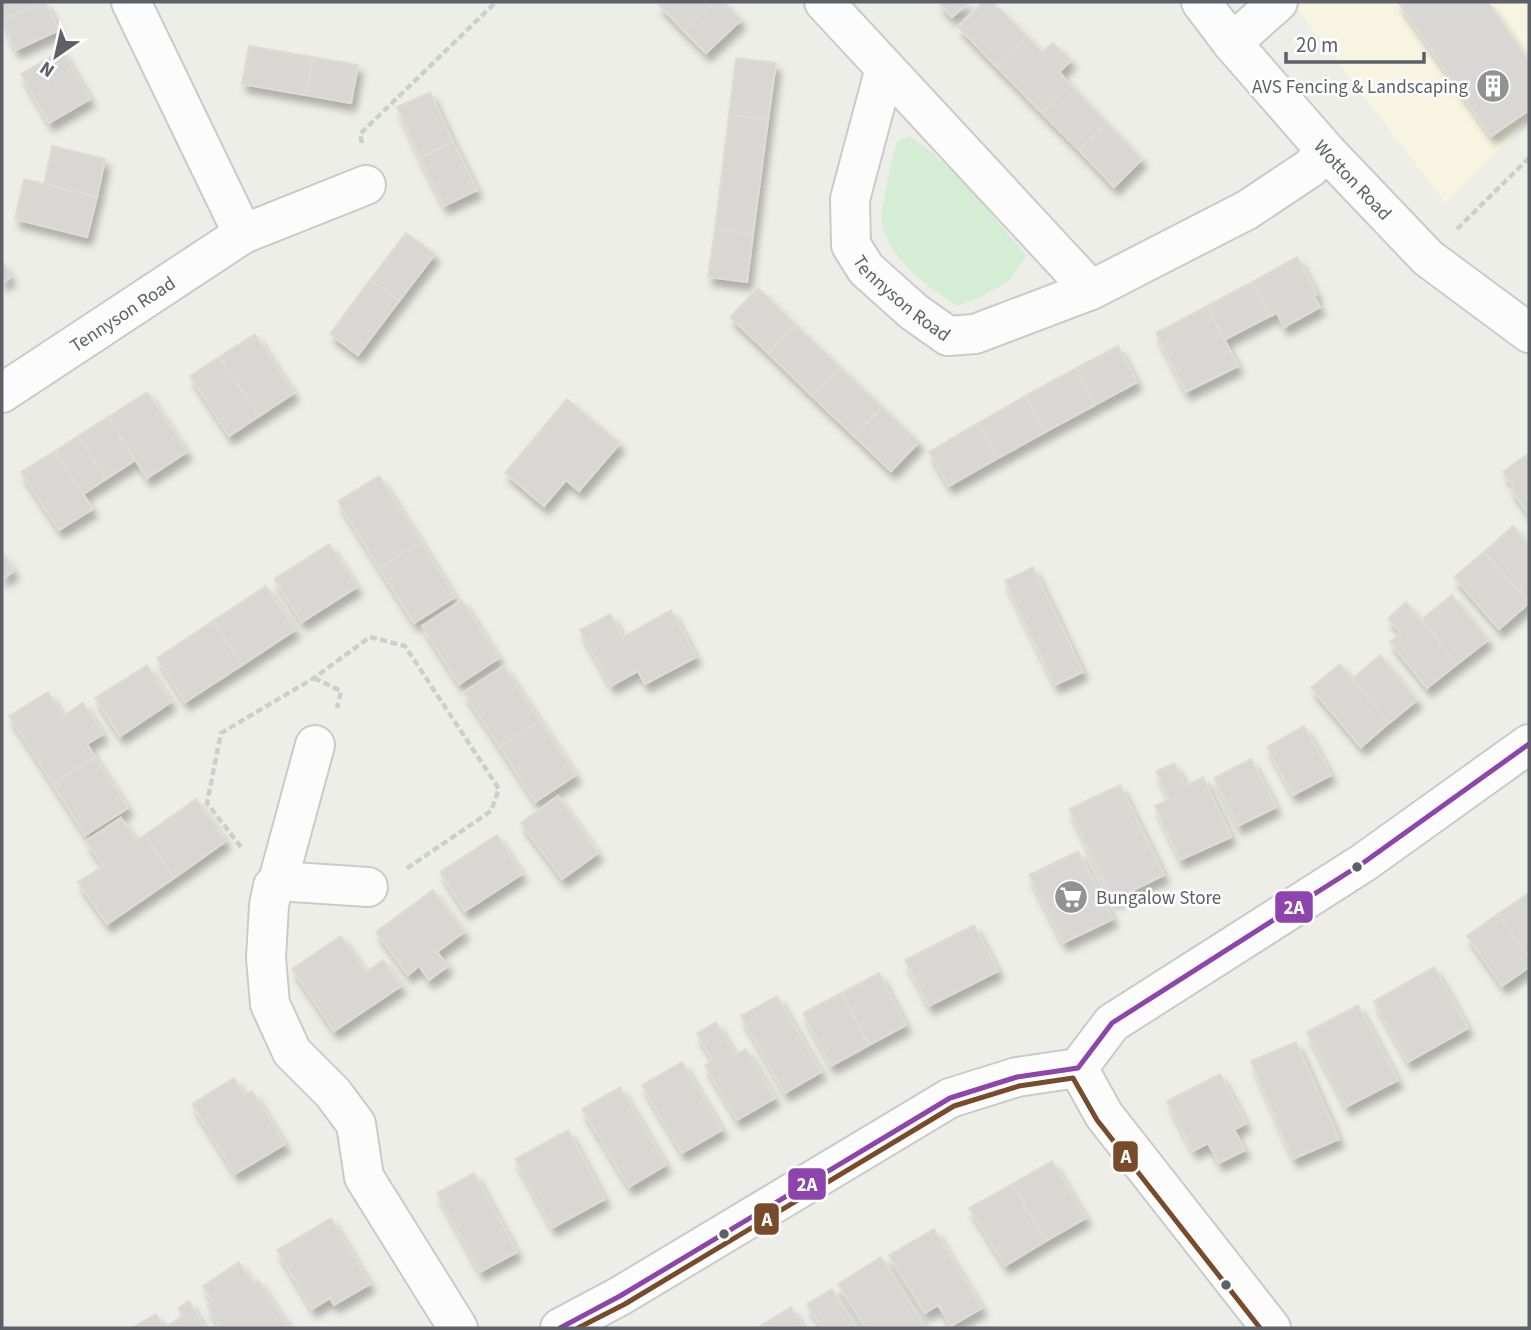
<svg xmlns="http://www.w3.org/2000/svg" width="1531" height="1330" font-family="'Source Sans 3',sans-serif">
<defs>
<filter id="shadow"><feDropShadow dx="4.5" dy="8" stdDeviation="3.5" flood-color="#0004"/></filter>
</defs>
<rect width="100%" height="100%" fill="#eeeee9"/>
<path fill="#f7f5e2" d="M1292,2H1529V120L1446,203Z"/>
<path fill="#d5ecd5" d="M910,136C956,167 991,215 1027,256L1009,281L979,298L957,306C928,287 892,262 883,227C879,214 885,197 887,183C890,169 892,154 898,141Z"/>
<g fill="#d8d7d4" stroke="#dedcd7" stroke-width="2" filter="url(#shadow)">
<path d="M2,2H42L2,20Z"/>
<path d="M42,2H45L59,30L16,50L2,20Z"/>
<path d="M661,2H714L684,31L658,4Z"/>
<path d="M714,2H724L741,20L706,53L684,31Z"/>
<path d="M938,2H969L952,17Z"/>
<path d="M983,2H992L1027,36L996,66L958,27Z"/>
<path d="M1398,2H1488L1529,61V110L1491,136Z"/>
<path d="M1027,36L1042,52L1053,43L1071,60L1059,72L1071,85L1042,113L996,66Z"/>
<path d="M249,46L313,57L306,95L242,84Z"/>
<path d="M62,50L90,99L49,123L21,74Z"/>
<path d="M313,57L358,65L351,103L306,95Z"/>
<path d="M736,58L776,63L768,120L729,115Z"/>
<path d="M1071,85L1107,123L1079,150L1042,113Z"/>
<path d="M430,92L453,142L420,158L397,107Z"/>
<path d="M729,115L768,120L753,234L715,229Z"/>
<path d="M1107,123L1142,159L1114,187L1079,150Z"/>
<path d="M453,142L477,190L444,206L420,158Z"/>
<path d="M52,146L105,159L97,197L44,184Z"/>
<path d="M24,179L97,197L87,237L15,219Z"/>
<path d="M715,229L753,234L747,282L708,277Z"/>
<path d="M406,233L435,254L399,301L370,280Z"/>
<path d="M1297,257L1317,294L1314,296L1320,307L1284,327L1277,313L1270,316L1252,282Z"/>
<path d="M2,261L11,277L2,283Z"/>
<path d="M370,280L399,301L358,355L330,334Z"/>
<path d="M1252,282L1270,316L1224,340L1207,306Z"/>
<path d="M758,288L796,325L768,353L730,317Z"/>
<path d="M1207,306L1238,366L1186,392L1156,333Z"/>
<path d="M796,325L840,367L812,396L768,353Z"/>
<path d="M255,334L294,393L259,416L219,357Z"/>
<path d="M1118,346L1137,382L1095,405L1076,368Z"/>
<path d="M219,357L259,416L229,436L190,376Z"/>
<path d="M840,367L882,407L854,436L812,396Z"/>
<path d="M1076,368L1095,405L1045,432L1025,396Z"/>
<path d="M147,392L187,452L147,478L108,417Z"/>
<path d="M1025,396L1045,432L998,458L978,423Z"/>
<path d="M567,399L620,443L579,491L566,480L544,506L505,473Z"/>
<path d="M882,407L919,442L891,471L854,436Z"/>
<path d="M108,417L135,460L106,479L78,436Z"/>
<path d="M978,423L998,458L949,486L929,452Z"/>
<path d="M78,436L106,479L83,494L55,451Z"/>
<path d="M55,451L93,509L59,530L21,472Z"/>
<path d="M1526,455L1529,460V515L1511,489L1514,487L1503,472Z"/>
<path d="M379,476L421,542L379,568L338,501Z"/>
<path d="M1513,526L1529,545V603L1484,552Z"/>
<path d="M421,542L455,597L414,623L379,568Z"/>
<path d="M329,544L357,587L302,622L274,579Z"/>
<path d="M2,552L14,571L2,579Z"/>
<path d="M1484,552L1529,603L1499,629L1454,577Z"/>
<path d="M1033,567L1083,672L1055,685L1005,581Z"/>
<path d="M266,586L295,630L242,665L213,621Z"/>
<path d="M1452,595L1488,640L1457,664L1421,620Z"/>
<path d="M462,600L499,658L459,684L422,626Z"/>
<path d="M1406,602L1457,664L1427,688L1390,642L1401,633L1388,618Z"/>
<path d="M671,610L696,657L645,684L638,671L611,686L580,630L610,614L623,637Z"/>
<path d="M213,621L242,665L185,702L157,658Z"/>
<path d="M1380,655L1417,700L1389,723L1352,679Z"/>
<path d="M1340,664L1389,723L1361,747L1311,688Z"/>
<path d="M147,665L171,702L120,736L95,698Z"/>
<path d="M504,666L540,721L500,747L464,692Z"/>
<path d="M48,692L63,716L83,703L103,734L87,744L95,757L53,784L9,716Z"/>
<path d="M540,721L576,775L535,802L500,747Z"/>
<path d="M1304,726L1331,775L1293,795L1267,747Z"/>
<path d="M95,757L128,808L85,835L53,784Z"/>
<path d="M1251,759L1276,807L1238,826L1214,778Z"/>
<path d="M1174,763L1186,786L1203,777L1231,837L1180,860L1155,806L1169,799L1156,771Z"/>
<path d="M1120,785L1164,875L1113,900L1069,809Z"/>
<path d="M558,796L598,853L562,879L521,823Z"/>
<path d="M196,799L226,841L174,878L145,835Z"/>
<path d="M121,818L136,840L145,835L174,878L107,924L78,882L103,866L86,841Z"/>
<path d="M497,835L522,874L465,911L440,872Z"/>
<path d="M1078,851L1113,919L1063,943L1029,875Z"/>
<path d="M433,890L464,932L437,952L448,966L429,980L419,966L408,975L376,932Z"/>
<path d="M1529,893V958L1498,914Z"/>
<path d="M1498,914L1529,958V967L1502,986L1467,936Z"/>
<path d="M974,925L998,971L929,1006L905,960Z"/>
<path d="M341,936L366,972L383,960L401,986L334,1031L292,969Z"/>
<path d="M1434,967L1468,1028L1408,1062L1374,1001Z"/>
<path d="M879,973L906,1025L869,1045L841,993Z"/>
<path d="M841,993L869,1045L831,1066L803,1013Z"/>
<path d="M777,996L821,1072L785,1093L741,1016Z"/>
<path d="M1358,1005L1398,1080L1346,1107L1307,1032Z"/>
<path d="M716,1022L735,1055L746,1049L775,1098L737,1120L705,1065L713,1060L697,1033Z"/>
<path d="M1296,1042L1339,1139L1293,1159L1251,1061Z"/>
<path d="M682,1062L722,1130L682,1153L642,1085Z"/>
<path d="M1220,1074L1246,1123L1234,1130L1245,1150L1219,1163L1208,1143L1193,1151L1167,1101Z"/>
<path d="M234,1078L244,1095L252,1091L285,1144L235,1174L192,1104Z"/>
<path d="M620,1087L666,1165L629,1187L582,1109Z"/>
<path d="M568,1130L605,1199L552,1228L515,1159Z"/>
<path d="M1052,1161L1086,1218L1046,1241L1012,1184Z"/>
<path d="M474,1173L517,1252L480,1272L437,1193Z"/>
<path d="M1012,1184L1046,1241L1005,1266L969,1208Z"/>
<path d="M331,1218L370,1284L334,1305L330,1298L312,1309L277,1250Z"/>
<path d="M934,1229L982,1308L951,1326L938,1305L925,1313L889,1255Z"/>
<path d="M881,1257L926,1328H866L838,1284Z"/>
<path d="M239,1262L253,1283L258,1280L288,1326L285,1328H221L207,1306L213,1302L203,1286Z"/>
<path d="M832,1289L857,1328H822L807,1304Z"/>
<path d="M189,1301L205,1328H164L183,1316L178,1308Z"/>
<path d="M791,1307L804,1328H761L760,1326Z"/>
<path d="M156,1314L164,1328H132Z"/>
</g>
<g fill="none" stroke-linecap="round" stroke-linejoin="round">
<g stroke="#cacbc9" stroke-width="42">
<g id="minor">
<path d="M131,2L243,234"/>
<path d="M824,2L1091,290"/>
<path id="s1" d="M1201,2L1232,43L1326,151L1428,258L1529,333"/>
<path d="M1232,43L1278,2"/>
<path id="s2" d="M885,68L850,199L851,245L866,269L914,312L948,336L975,334L1091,290L1247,210L1310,168L1326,151"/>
<path id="s3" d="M2,393L243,234L366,185"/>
<path d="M315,745L278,881L273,886L269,905L266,958L270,1004L292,1052L333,1093L356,1124L364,1177L458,1328"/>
<path d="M278,881L368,887"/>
<path d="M1078,1068L1104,1115L1271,1328"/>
<path d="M560,1328L620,1296L950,1098L1017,1077L1078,1068L1112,1023L1363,863L1529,744"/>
</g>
</g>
<g stroke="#cbd0cd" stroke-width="4.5" stroke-dasharray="7 3.5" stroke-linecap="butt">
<path d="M362,143L360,134L496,2"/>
<path d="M1457,229L1529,158"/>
<path d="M314,678L341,691L337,708"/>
<path d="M241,847L207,803L221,733L314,678L370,637L405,646L499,789L491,811L406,869"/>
</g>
<use href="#minor" stroke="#fcfcfc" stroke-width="38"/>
<g stroke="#fff" stroke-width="10">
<path id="bus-1" d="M560,1328L620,1296L950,1098L1017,1077L1078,1068L1112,1023L1363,863L1529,744"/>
</g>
<g stroke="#fff" stroke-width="10">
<path id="bus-2" d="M578,1328L625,1304L954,1106L1019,1086L1073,1078L1097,1120L1260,1328"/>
</g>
<use href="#bus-1" stroke="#8e44ad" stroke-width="5"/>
<use href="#bus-2" stroke="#7a4b2a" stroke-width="5"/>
</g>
<defs>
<g id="building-disc" transform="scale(1.75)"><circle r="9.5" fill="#909294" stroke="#fff"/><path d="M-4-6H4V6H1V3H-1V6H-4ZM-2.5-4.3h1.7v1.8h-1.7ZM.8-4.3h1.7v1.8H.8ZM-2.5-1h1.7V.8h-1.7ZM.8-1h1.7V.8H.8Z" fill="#fff"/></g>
<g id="supermarket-disc" transform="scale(1.75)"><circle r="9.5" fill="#909294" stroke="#fff"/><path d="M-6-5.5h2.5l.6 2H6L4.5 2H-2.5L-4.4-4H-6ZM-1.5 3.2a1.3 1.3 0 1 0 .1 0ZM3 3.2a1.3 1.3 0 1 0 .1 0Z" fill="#fff"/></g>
</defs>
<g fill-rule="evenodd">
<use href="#building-disc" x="1493" y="86"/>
<use href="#supermarket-disc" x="1071" y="897"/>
</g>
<g fill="#5d6167" stroke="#fff" stroke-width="2.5">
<circle cx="1357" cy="867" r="6"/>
<circle cx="724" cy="1234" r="6"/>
<circle cx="1226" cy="1285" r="6"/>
</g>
<g text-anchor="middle" stroke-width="5" stroke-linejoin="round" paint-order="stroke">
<g font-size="19" fill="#5d6167" stroke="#fff" text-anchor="end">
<text x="1468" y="93">AVS Fencing &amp; Landscaping</text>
<text x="1096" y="904" text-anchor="start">Bungalow Store</text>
</g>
<g font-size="19" fill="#5d6167" stroke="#fff">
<text dy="7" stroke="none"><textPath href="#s1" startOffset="234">Wotton Road</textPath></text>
<text dy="7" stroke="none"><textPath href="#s2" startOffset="256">Tennyson Road</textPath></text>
<text dy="7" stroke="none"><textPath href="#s3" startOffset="144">Tennyson Road</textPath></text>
</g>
</g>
<g stroke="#fff" stroke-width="2.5">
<rect x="1274" y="890" width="40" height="34" rx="7" fill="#8e44ad"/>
<rect x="1112" y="1140" width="27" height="33" rx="7" fill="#7a4b2a"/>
<rect x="787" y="1167" width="40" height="34" rx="7" fill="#8e44ad"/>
<rect x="753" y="1202" width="27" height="34" rx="7" fill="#7a4b2a"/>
</g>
<g font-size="19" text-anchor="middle" font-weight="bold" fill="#fff">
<text x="1294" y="914">2A</text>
<text x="1126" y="1163">A</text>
<text x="807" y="1191">2A</text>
<text x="767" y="1226">A</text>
</g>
<rect width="1531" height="1330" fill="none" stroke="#5d6167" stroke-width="7"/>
<g transform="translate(56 56) rotate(214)" stroke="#ffffff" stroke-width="5" paint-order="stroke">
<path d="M0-5L12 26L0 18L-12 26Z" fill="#5d6167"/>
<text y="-10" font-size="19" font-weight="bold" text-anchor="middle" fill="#5d6167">N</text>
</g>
<path d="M1286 52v10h138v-10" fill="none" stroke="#5d6167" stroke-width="3.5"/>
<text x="1296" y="52" font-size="21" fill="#5d6167" stroke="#ffffff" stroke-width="5" paint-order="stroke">20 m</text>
</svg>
